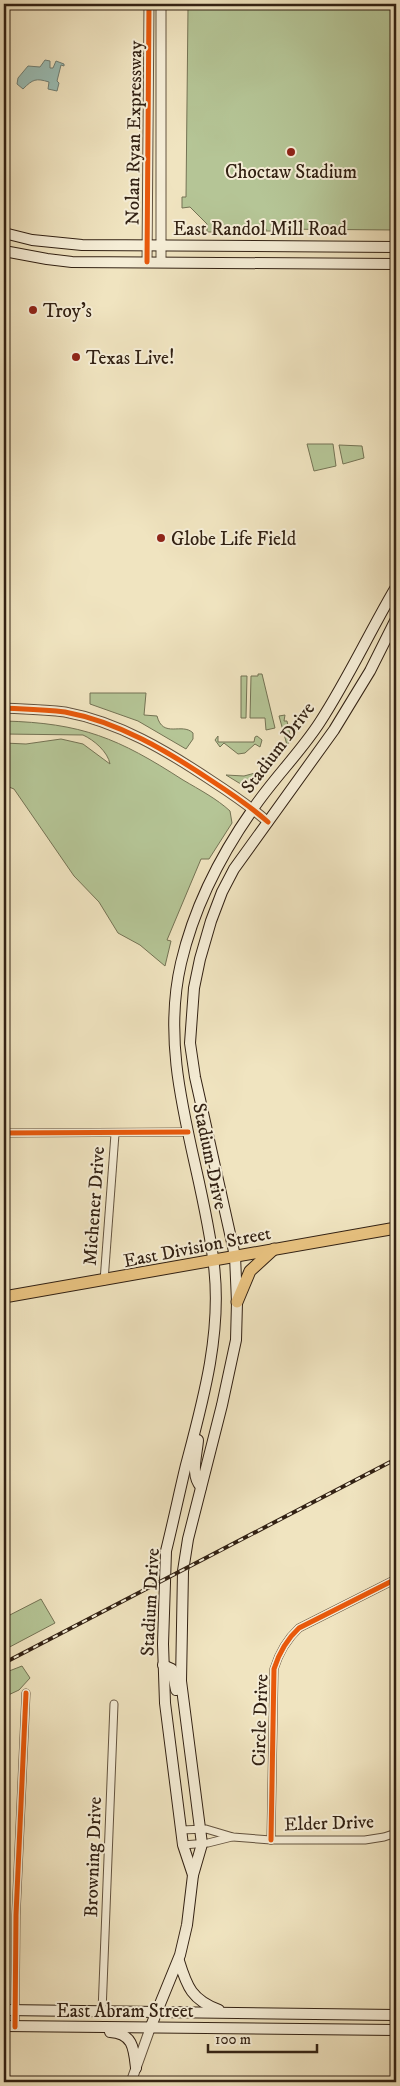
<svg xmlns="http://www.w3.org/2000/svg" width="400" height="2086" font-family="'IM FELL DW Pica',serif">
<rect width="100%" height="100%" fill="#f0e4c0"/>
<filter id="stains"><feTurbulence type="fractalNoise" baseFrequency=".004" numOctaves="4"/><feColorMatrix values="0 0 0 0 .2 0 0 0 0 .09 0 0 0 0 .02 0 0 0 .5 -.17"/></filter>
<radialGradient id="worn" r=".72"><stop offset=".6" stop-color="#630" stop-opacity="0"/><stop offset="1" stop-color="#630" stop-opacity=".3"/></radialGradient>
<g fill="#b5c596" stroke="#747354">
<path d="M183,4H396V230L274,229V231H266V229L218,228L217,232H207V224L190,207L182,208V197H186L188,8H183Z"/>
<path d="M307,444H333L336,466L314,471Z"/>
<path d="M339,445L362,446L364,458L343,464Z"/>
<path d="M258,674H262L275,728L266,730L265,718H250L251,676H258Z"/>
<path d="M241,676H247L246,718H241Z"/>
<path d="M90,693H146L144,715L157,716C163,739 182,722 193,733V739L186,749L138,721L90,704Z"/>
<path d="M285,715L284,721H287L291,739L287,745L279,716Z"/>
<path d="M4,721C82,723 118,738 183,780C200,790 217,799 230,811L232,823L209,859H201L167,940L171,941L165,966L140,945L118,933L99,902L74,876L14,789L4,785V743L26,744L61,739L83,744L110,764C108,752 94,740 83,735L4,734Z"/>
<path d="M218,736V742H254L255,737L257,736L262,740L260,747L255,744L245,753L238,754L224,743L220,747L215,740Z"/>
<path d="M283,746L284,748L254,786H244L226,775L244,776L259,772Z"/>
<path d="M41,1599L55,1623L4,1650V1618Z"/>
<path d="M22,1666L30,1678L19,1690L4,1697V1673Z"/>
</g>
<path fill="#9abeb6" stroke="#707f75" d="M45,60L50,61V68H53L56,61L64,64V66L61,65L57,81L59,83L57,91L48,89L49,82C36,78 33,79 23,89L17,84L18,78L28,66L40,67Z"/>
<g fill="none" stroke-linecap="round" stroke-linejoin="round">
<g stroke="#62523e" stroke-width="9">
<g id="minor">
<path d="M4,1133L188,1132"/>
<path d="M104,1281L115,1134"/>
<path d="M181,1830L206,1829L233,1837L271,1840H365L384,1837L396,1833"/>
<path d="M271,1840L274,1669C279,1653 286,1640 299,1628L396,1579"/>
<path d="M183,1845L208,1843L232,1837"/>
<path d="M102,2012L114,1704"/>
<path d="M15,2027L16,1915L26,1693"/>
</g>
</g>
<g stroke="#62523e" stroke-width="11">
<g id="tertiary">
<path d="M161,4V262"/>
<path d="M147,262L149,4"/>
<path d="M4,708C24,709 44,709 65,712C119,722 167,751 212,781C232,794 251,807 268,822"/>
<path d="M131,2082L151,2026"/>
</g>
</g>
<g stroke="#322113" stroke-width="12">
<g id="secondary">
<path d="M4,233L32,240L82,245L396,247"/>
<path d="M4,251L47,259L72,262L396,264"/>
<path d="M198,1440C197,1455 190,1475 201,1487"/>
<path d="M163,1665L172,1669L176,1690"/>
<path d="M193,1875L183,1845L165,1703L163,1644L166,1551C173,1523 179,1494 186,1465C203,1401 222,1333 214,1266C203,1165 157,1066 181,963C194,907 220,856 253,809C273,779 300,753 320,722C348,679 370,631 396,587"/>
<path d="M179,1961C187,1987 192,2000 219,2010"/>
<path d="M4,2010L396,2015"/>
<path d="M4,2026L396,2030"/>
<path d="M151,2026L180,1955L187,1925L193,1875L202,1844L181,1681L183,1571L188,1539L222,1405L236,1340L237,1302L235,1256L195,1077L190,1043L194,988L200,959L211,921L222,892L234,869L334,730L370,671L396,619"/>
<path d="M110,2032C133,2033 134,2049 136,2068"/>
</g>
</g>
<g stroke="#322113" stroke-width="13">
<g id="primary">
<path d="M4,1297L396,1228"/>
<path d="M237,1302L250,1271L274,1249"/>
</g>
</g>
<use href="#minor" stroke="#f5edd6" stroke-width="7"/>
<use href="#tertiary" stroke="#f5edd6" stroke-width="9"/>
<use href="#secondary" stroke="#f5edd6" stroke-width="10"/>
<use href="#primary" stroke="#e8c280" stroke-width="11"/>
<g stroke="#322113" stroke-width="4">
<path id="rail" d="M4,1663L396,1459"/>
</g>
<use href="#rail" stroke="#f5edd6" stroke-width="2" stroke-dasharray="5.5" stroke-linecap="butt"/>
<g stroke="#f5edd6" stroke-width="8">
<g id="cycleway">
<path d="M147,262L149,4"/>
<path d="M4,708C24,709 44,709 65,712C119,722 167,751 212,781C232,794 251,807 268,822"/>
<path d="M4,1133L188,1132"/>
<path d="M271,1840L274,1669C279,1653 286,1640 299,1628L396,1579"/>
<path d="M15,2027L16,1915L26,1693"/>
</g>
</g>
<use href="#cycleway" stroke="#e8590c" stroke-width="5"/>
</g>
<g fill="#8f2418" stroke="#f5edd6" stroke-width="2">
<circle cx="291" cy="152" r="5"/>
<circle cx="33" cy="310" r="5"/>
<circle cx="76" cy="357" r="5"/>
<circle cx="161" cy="538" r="5"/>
</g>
<g text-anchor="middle" stroke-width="4" stroke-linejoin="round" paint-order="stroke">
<g font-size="19" fill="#322113" stroke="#f5edd6">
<text transform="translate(133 133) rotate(-89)" y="7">Nolan Ryan Expressway</text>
<text x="260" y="235">East Randol Mill Road</text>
<text transform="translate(277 747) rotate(-53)" y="7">Stadium Drive</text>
<text transform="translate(211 1156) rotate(78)" y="7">Stadium Drive</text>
<text transform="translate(93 1206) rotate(-86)" y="7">Michener Drive</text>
<text transform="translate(197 1246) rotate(-11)" y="7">East Division Street</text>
<text transform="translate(149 1602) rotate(-87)" y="7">Stadium Drive</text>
<text transform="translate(259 1720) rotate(-88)" y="7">Circle Drive</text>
<text transform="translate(329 1822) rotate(-2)" y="7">Elder Drive</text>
<text transform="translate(92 1857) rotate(-88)" y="7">Browning Drive</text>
<text x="125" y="2017">East Abram Street</text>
</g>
<g font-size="19" fill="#322113" stroke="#f5edd6" text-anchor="start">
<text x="291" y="178" text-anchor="middle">Choctaw Stadium</text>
<text x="43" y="317">Troy's</text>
<text x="86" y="364">Texas Live!</text>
<text x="171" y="545">Globe Life Field</text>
</g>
</g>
<rect width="400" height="2086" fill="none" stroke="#f0e4c0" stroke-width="20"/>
<rect x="5" y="5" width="390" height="2076" fill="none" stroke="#322113" stroke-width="2.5"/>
<rect x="10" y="10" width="380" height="2066" fill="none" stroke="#322113"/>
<path d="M208 2044v8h109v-8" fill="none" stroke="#322113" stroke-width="2.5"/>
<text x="215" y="2044" font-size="15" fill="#322113" stroke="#f5edd6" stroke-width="4" paint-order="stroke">100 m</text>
<rect width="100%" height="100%" filter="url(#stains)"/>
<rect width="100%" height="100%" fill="url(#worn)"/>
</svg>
